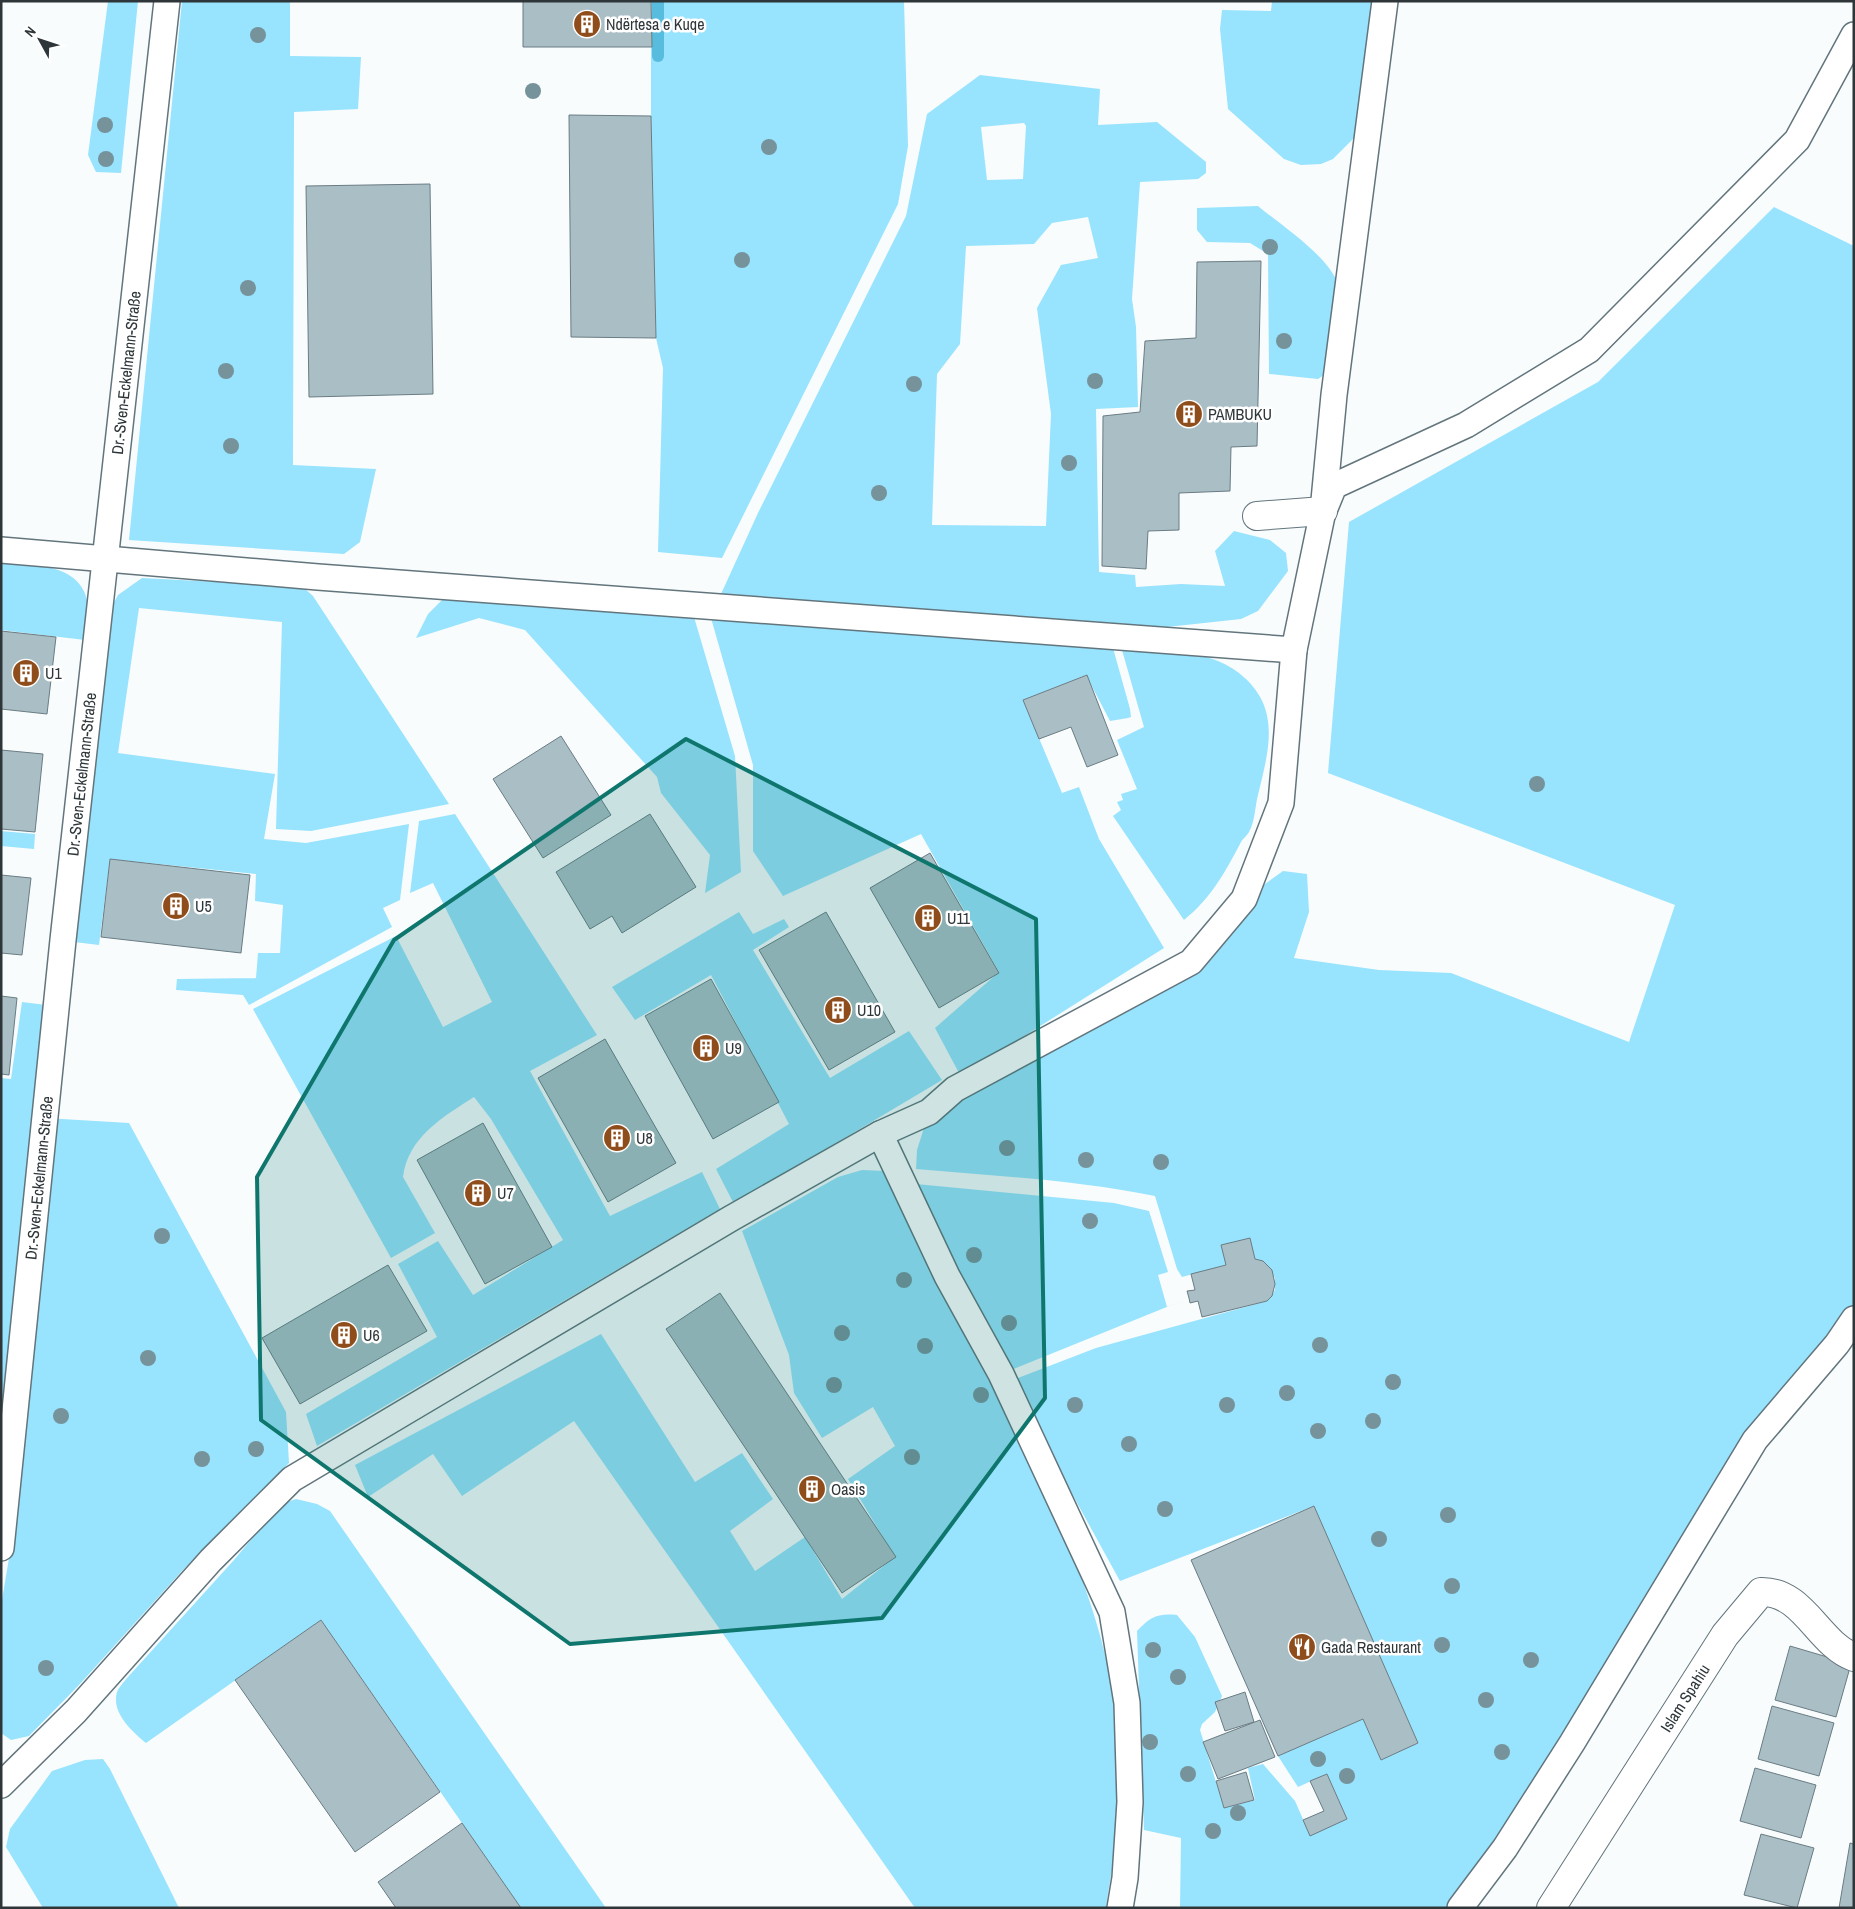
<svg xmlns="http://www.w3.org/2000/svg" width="1855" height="1909" font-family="'Archivo Narrow',sans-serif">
<rect width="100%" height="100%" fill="#f8fcfd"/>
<g fill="#98e3fd" fill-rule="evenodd">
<path d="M108,1H138L121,173L96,172L88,155Z"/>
<path d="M182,1H290V56L361,57L358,109L294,112L293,465L376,469L360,542L344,554L129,540Z"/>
<path d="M651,1H904L908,146L898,204L722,558L658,552L663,368L656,338L651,116Z"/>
<path d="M1272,1H1373L1355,137L1333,159L1321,164L1301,165L1284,159L1228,109L1220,29L1222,10L1271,11Z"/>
<path d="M980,75L1100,89L1098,125L1157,122L1206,162V173L1198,179L1140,182L1132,299L1136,327L1138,407L1096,409L1099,572L1135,575L1136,587L1181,584L1225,586L1215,551L1234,531L1270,540L1286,553L1288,571L1258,611L1241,619L1167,627L721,594L758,513L906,216L927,114ZM1024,123L1026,126L1023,179L987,180L981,127ZM1088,217L1098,258L1061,265L1037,308L1051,414L1046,526L932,525L937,374L960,344L966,246L1034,244L1052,223Z"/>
<path d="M1258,206C1282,226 1324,253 1337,281L1324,375L1318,379L1269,374L1268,254L1250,243L1207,242L1197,230V208Z"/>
<path d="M1774,207L1854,246V1319L1755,1440L1456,1908H1180L1181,1838L1144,1830L1137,1631C1150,1617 1158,1613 1177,1615L1195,1637L1222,1696L1215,1712L1202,1724L1200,1730L1224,1808L1255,1800L1248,1768L1263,1764L1295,1801L1310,1835L1347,1819L1327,1774L1298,1787L1278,1756L1363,1719L1381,1760L1418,1743L1314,1506L1120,1581L1010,1381L1096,1348L1267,1301L1275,1290V1278L1268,1266L1260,1260L1226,1265L1182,1277L1177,1269L1155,1196C1076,1180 996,1176 916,1169L917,1150L929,1112L1191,962L1244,899L1283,871L1307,874L1309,912L1294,958L1379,970L1451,973L1629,1042L1675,905L1328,773L1349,522L1598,382Z"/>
<path d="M1,562C37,565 87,563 89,612C90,621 87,631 85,640L1,630Z"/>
<path d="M142,578L296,586L305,589L313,596L449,804L311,831L276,829L282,622L139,608L118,753L275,774L264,839L306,843L409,824L400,900L383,908L392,927L249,1005L243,995L176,990L177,979L256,978L258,953H280L283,905L255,901L256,874L110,859L99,945L74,942L112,606L118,595Z"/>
<path d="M443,599L694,617L735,756L741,872L705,893L710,855L661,793L657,777L525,630L479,618L416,638L428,614Z"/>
<path d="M711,618L878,632L1113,648L1130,709L1131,717L1128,718L1110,721L1086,675L1023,700L1062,793L1079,787L1099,839L1164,948L1018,1040L959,1073L935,1028L999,972L921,834L783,896L753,851V765Z"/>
<path d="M1122,650C1160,652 1206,647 1239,673C1282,707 1269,749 1258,795C1255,806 1255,822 1249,832C1247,836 1242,839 1240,844C1224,874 1211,898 1184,920L1113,816L1121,810L1117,802L1123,800L1121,794L1137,789L1117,740L1144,727Z"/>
<path d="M455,814L597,1035L530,1071L610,1216L702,1172L720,1209L317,1446L306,1414L437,1337L398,1264L438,1241L473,1295L563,1240L491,1119L474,1097C443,1117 408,1137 403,1177L435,1233L391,1258L253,1009L396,936L443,1027L492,1002L433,883L410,893L419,821Z"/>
<path d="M1,831L35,834L34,849L1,846Z"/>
<path d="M739,912L753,934L784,919L789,927L753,950L830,1078L909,1031L942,1080L734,1204L716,1169L789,1124L711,975L635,1020L612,987Z"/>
<path d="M22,1002L46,1005L1,1442V1078L11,1079Z"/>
<path d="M45,1118L129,1123L286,1412L289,1463L181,1572L79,1685L29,1736L11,1740L1,1733V1606L11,1546Z"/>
<path d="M862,1170L886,1171C917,1241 951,1309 987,1377C1045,1489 1106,1603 1118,1731C1122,1769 1119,1810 1115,1849C1113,1869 1108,1888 1106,1908H915L574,1421L462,1496L433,1454L368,1497L355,1465L601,1334L695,1482L742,1453L773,1499L730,1531L755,1571L805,1537L842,1599L895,1557L848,1479L895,1446L873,1407L822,1438L794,1393L789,1355L742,1231L838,1177Z"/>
<path d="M916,1184L1114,1203L1149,1211L1168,1272L1158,1275L1167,1307L1189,1298L1001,1374Z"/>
<path d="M296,1499L317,1504L330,1511L606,1908H521L321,1620L146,1743C132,1731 111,1713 117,1692C119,1687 124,1682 127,1678L234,1560L281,1504Z"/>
<path d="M103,1759L110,1769L179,1908H43L6,1847L10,1829L52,1771L85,1760Z"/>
</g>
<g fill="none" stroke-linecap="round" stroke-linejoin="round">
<path stroke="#57bcdd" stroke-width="12" d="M658,56V1"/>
</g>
<g fill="#aabec5" stroke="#6a7c83">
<path d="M523,1H651L652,47H523Z"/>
<path d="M569,115L651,116L656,338L571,337Z"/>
<path d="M430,184L433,394L309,397L306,186Z"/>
<path d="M1261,261L1257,446L1231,447L1230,491L1179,493V530L1148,531L1146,569L1102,566L1103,416L1140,412L1145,341L1196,338L1197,262Z"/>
<path d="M1,631L56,637L47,714L1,709Z"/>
<path d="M1087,675L1118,755L1087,767L1071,727L1039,739L1023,700Z"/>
<path d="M561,736L611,815L543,858L493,779Z"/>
<path d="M1,750L43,754L35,832L1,829Z"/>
<path d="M650,814L696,887L622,933L612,916L590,929L556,872Z"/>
<path d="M930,853L999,973L939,1008L870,888Z"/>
<path d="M110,859L250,875L241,953L101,937Z"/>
<path d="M1,875L31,878L22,955L1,953Z"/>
<path d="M826,912L895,1032L829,1070L759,950Z"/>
<path d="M711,979L779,1102L713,1139L645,1016Z"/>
<path d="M1,996L17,998L9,1075L1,1074Z"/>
<path d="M605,1039L676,1163L608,1202L538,1078Z"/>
<path d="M483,1123L552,1247L485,1284L417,1160Z"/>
<path d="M1250,1238L1255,1259L1263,1261L1272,1270L1275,1284L1272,1296L1267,1301L1202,1317L1198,1301L1190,1303L1189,1298L1187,1291L1195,1290L1191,1274L1226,1265L1221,1245Z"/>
<path d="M388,1265L427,1331L300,1404L262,1338Z"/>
<path d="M720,1293L896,1557L842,1593L666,1329Z"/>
<path d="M1314,1506L1418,1743L1381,1760L1363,1719L1278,1756L1191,1560Z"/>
<path d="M321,1620L440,1792L355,1852L235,1680Z"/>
<path d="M1790,1646L1851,1664L1836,1717L1775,1700Z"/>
<path d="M1245,1692L1254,1722L1225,1731L1215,1702Z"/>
<path d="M1772,1706L1834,1723L1819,1776L1758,1759Z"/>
<path d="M1260,1720L1275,1757L1218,1779L1203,1742Z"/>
<path d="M1755,1768L1816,1785L1801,1838L1740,1821Z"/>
<path d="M1246,1772L1254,1800L1224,1808L1216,1781Z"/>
<path d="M1327,1774L1347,1819L1310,1836L1303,1820L1324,1811L1310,1781Z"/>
<path d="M462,1823L521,1908H396L378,1882Z"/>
<path d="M1761,1834L1814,1848L1797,1908L1744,1895Z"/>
<path d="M1850,1843L1854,1844V1908H1839Z"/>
</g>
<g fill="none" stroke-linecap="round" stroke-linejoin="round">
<g stroke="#63757c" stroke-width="28">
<g id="lane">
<path d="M1325,508L1334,486L1466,425L1589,350L1797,140L1854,35"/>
<path d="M1,550L318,577L1294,650"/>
<path d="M880,1134L947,1276L1001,1374L1112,1612L1127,1703L1130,1802L1125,1878L1120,1908"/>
<path id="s1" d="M1,1548L63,940L167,1"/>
<path d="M1,1785L76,1711L211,1560L292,1479L730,1219L880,1134L929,1112L955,1089L1191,962L1244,899L1281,803L1294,650L1323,511L1334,395L1385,1"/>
<path d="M1460,1908L1505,1848L1572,1743L1755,1440L1837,1344L1854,1319"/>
</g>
</g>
<g stroke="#63757c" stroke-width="30">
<g id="street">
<path d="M1257,516L1323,511"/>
<path id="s2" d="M1551,1908L1725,1635L1761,1592C1804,1591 1818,1644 1854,1657"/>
</g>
</g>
<use href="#lane" stroke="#fff" stroke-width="25"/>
<use href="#street" stroke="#fff" stroke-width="28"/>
</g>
<g fill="#76929a">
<circle cx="258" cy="35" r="8"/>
<circle cx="533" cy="91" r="8"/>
<circle cx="105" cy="125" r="8"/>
<circle cx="769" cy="147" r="8"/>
<circle cx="106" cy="159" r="8"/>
<circle cx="1270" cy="247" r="8"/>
<circle cx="742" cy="260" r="8"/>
<circle cx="248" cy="288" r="8"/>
<circle cx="1284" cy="341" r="8"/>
<circle cx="226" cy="371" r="8"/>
<circle cx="1095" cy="381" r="8"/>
<circle cx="914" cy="384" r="8"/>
<circle cx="231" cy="446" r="8"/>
<circle cx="1069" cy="463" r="8"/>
<circle cx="879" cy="493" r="8"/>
<circle cx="1537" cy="784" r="8"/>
<circle cx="1007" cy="1148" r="8"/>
<circle cx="1086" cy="1160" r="8"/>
<circle cx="1161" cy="1162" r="8"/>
<circle cx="1090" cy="1221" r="8"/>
<circle cx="162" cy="1236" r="8"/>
<circle cx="974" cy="1255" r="8"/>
<circle cx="904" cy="1280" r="8"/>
<circle cx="1009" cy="1323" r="8"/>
<circle cx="842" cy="1333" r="8"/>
<circle cx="1320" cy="1345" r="8"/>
<circle cx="925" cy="1346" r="8"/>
<circle cx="148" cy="1358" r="8"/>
<circle cx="1393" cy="1382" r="8"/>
<circle cx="834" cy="1385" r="8"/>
<circle cx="1287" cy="1393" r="8"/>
<circle cx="981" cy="1395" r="8"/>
<circle cx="1075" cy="1405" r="8"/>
<circle cx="1227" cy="1405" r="8"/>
<circle cx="61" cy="1416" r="8"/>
<circle cx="1373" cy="1421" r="8"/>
<circle cx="1318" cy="1431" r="8"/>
<circle cx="1129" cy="1444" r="8"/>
<circle cx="256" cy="1449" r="8"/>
<circle cx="912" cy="1457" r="8"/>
<circle cx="202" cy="1459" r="8"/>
<circle cx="1165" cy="1509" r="8"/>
<circle cx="1448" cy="1515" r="8"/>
<circle cx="1379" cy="1539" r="8"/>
<circle cx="1452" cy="1586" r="8"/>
<circle cx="1442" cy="1645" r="8"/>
<circle cx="1153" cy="1650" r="8"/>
<circle cx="1531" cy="1660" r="8"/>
<circle cx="46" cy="1668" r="8"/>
<circle cx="1178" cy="1677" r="8"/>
<circle cx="1486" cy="1700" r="8"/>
<circle cx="1150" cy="1742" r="8"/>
<circle cx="1502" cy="1752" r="8"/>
<circle cx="1318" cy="1759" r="8"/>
<circle cx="1188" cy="1774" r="8"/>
<circle cx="1347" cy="1776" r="8"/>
<circle cx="1238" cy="1813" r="8"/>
<circle cx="1213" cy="1831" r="8"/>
</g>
<path fill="#0f766e" fill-opacity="0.2" stroke="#0f766e" stroke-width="4" stroke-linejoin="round" d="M686,739L1036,919L1045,1398L882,1618L570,1644L261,1420L257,1177L394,940Z"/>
<defs>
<g id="building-disc" transform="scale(1.4375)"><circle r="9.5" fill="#8f4d1b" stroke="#fff"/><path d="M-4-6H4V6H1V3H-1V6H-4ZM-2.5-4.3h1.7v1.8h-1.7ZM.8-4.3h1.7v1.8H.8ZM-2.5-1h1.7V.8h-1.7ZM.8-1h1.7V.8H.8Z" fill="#fff"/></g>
<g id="restaurant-disc" transform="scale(1.4375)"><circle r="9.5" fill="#8f4d1b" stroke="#fff"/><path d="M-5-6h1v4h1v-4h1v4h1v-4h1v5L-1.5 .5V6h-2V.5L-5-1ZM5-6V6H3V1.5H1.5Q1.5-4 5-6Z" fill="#fff"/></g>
</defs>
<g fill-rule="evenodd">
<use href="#building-disc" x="587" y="24"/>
<use href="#building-disc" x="1189" y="414"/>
<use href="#building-disc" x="26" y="673"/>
<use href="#building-disc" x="176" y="906"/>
<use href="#building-disc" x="928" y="918"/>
<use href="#building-disc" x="838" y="1010"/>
<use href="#building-disc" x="706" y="1048"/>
<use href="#building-disc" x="617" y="1138"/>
<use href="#building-disc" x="478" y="1193"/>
<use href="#building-disc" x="344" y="1335"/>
<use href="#building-disc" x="812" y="1489"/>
<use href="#restaurant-disc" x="1302" y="1647"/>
</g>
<g text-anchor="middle" stroke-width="5" stroke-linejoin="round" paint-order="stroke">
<g font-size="16" fill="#2e3639" stroke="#fff" text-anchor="start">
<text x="606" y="30">Ndërtesa e Kuqe</text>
<text x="1208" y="420">PAMBUKU</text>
<text x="45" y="679">U1</text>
<text x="195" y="912">U5</text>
<text x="947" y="924">U11</text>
<text x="857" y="1016">U10</text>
<text x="725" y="1054">U9</text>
<text x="636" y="1144">U8</text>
<text x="497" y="1199">U7</text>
<text x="363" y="1341">U6</text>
<text x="831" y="1495">Oasis</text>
<text x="1321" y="1653">Gada Restaurant</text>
</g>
<g font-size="16" fill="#2e3639" stroke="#fff">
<text dy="6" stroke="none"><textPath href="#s1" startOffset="1182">Dr.-Sven-Eckelmann-Straße</textPath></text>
<text dy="6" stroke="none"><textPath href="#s1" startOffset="778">Dr.-Sven-Eckelmann-Straße</textPath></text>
<text dy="6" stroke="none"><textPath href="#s1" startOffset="372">Dr.-Sven-Eckelmann-Straße</textPath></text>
<text dy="6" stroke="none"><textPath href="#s2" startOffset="249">Islam Spahiu</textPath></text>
</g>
</g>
<rect width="1855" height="1909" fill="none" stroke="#2e3639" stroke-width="5"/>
<g transform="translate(40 40) rotate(310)" stroke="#ffffff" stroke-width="4" paint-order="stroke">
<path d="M0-4L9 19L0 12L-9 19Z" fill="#2e3639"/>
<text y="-8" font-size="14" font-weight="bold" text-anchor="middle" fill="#2e3639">N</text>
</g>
</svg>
